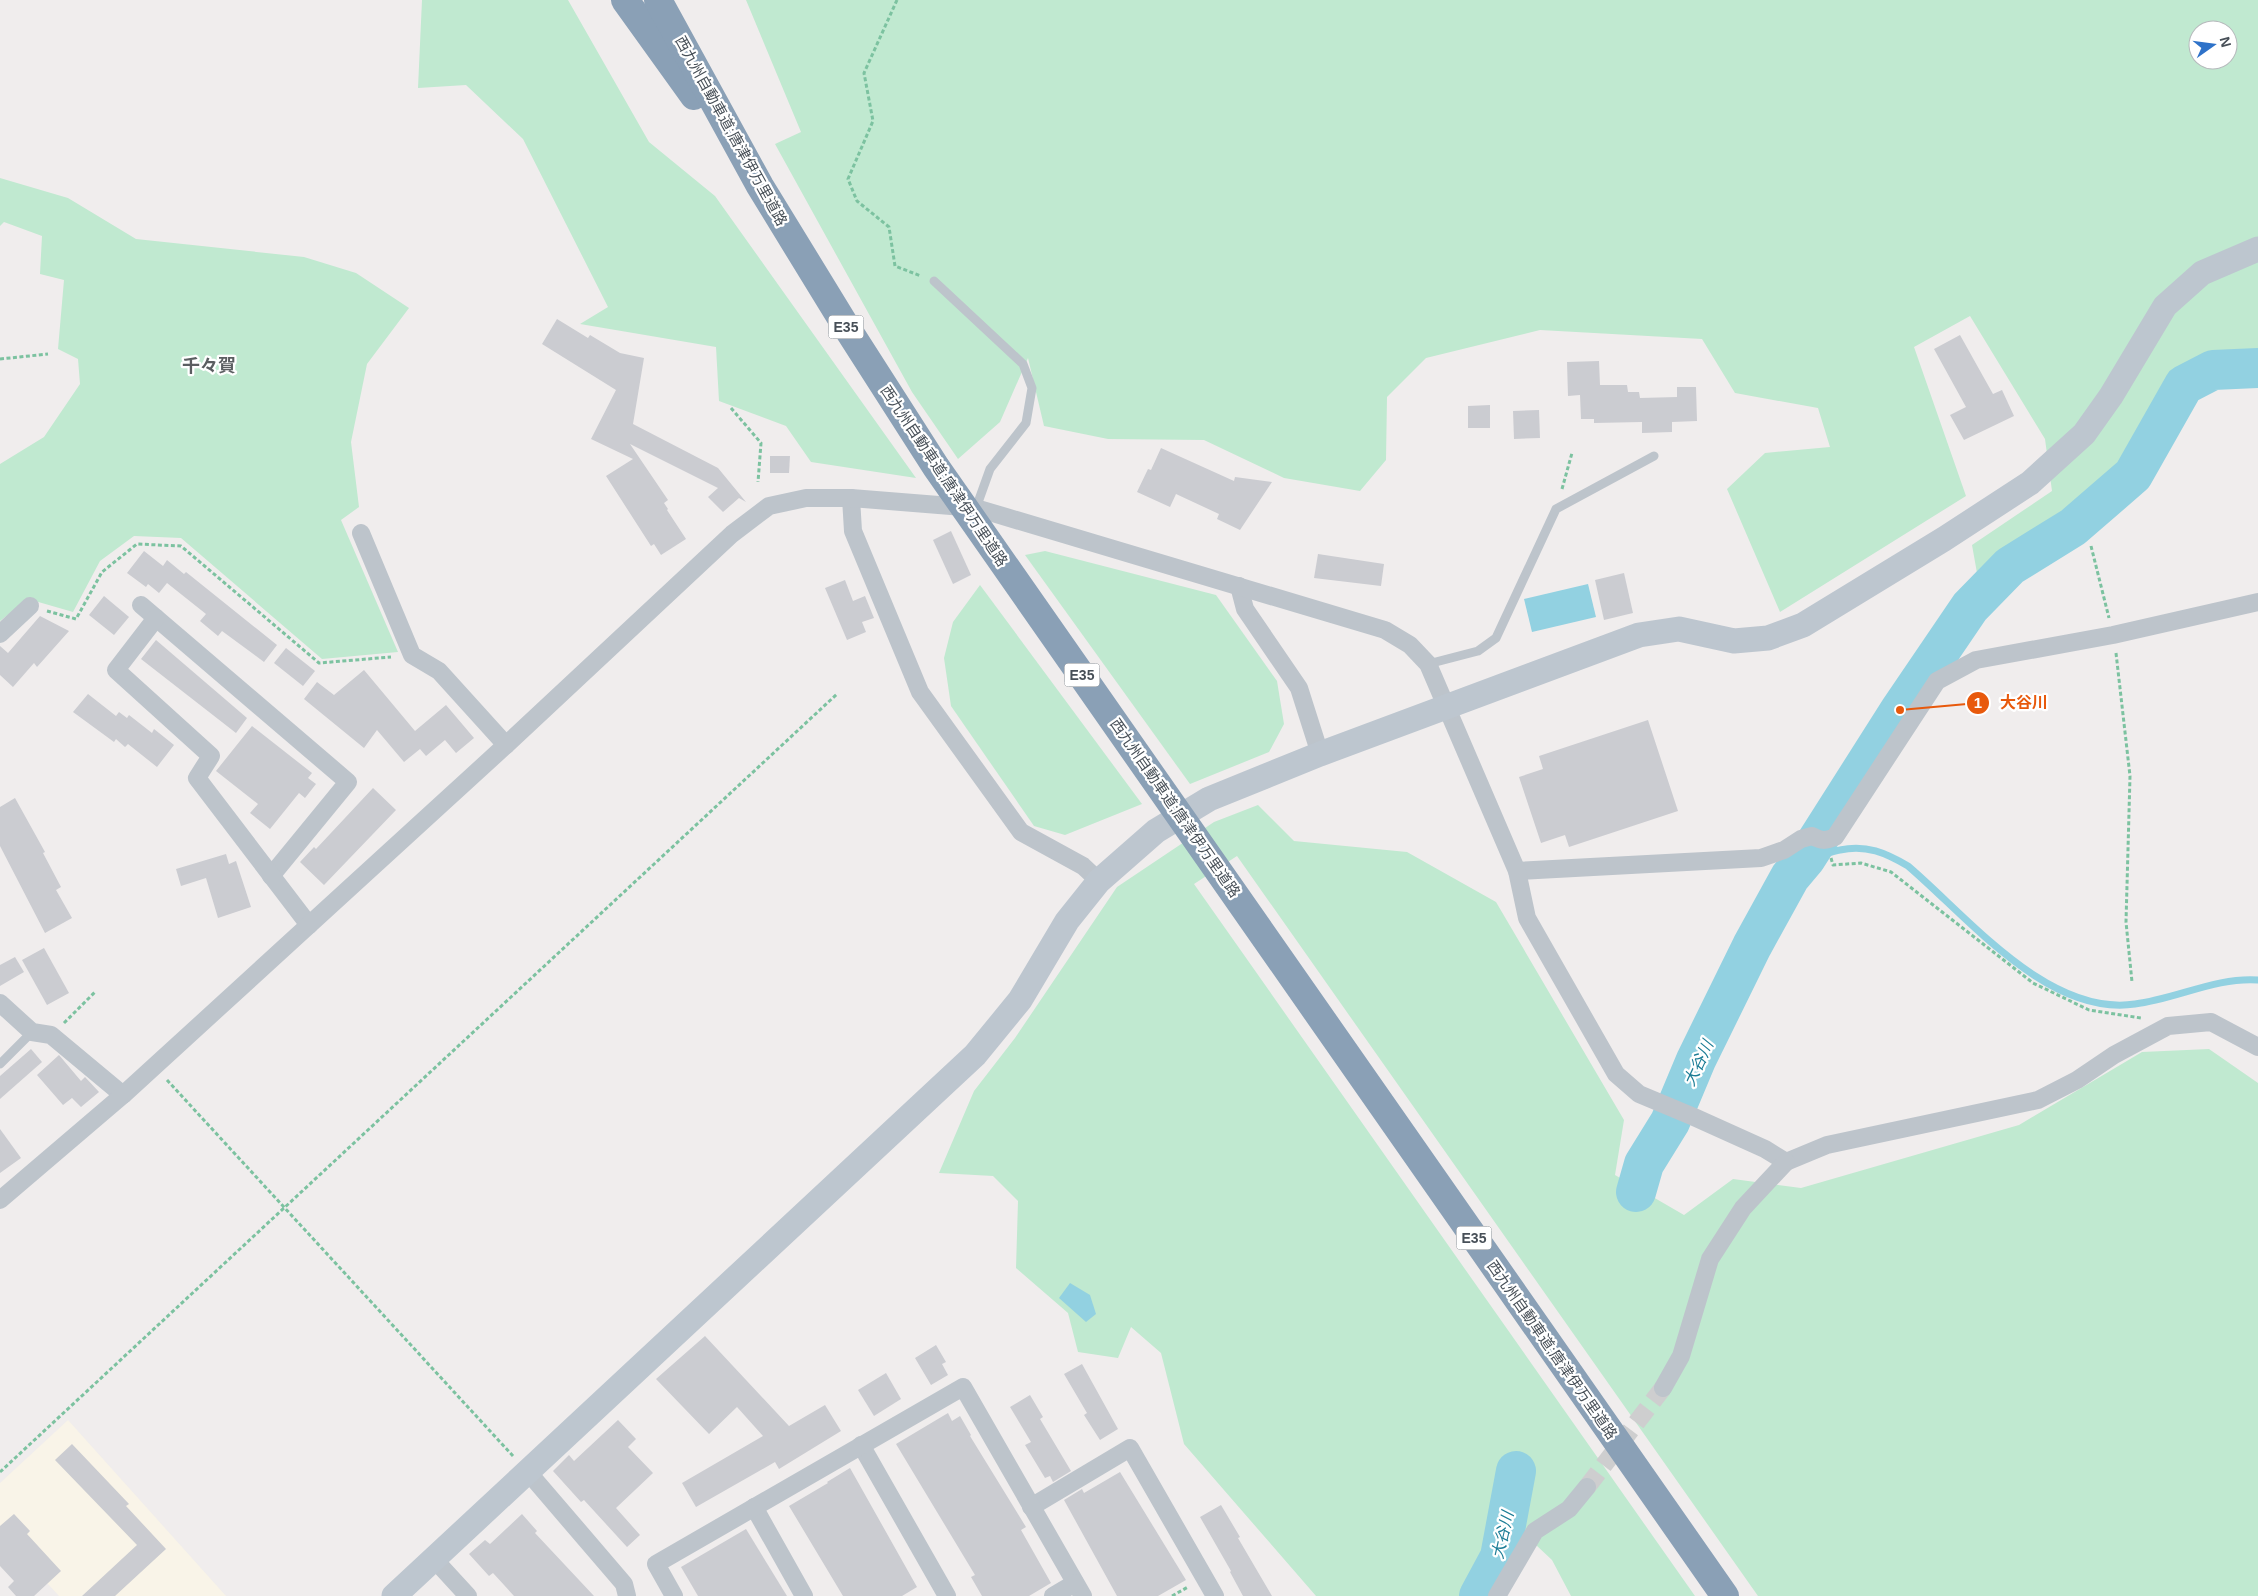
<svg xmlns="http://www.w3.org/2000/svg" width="2258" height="1596" font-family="Arial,'Noto Sans JP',sans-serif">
<rect width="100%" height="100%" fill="#f0eded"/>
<path fill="#f9f4e8" d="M68,1420L226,1596H59L0,1532V1483Z"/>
<g fill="#c0e9d0" fill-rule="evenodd">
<path d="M422,0H568L649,142L715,196L916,478L811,462L786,426L719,401L716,347L580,324L608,307L523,139L466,85L418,88Z"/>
<path d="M746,0H2258V361L2214,363L2179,379L2134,464L2061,523L1977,573L1972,545L2052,491L2045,439L1970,316L1914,347L1966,496L1780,612L1727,489L1765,453L1830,447L1818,408L1735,393L1702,339L1540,330L1426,358L1387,397L1386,460L1360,491L1284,478L1204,440L1108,439L1044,426L1028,358L1000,422L958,459L912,392L775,144L801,132ZM2198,30H2228V60H2198Z"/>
<path d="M0,178L68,198L136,239L304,257L356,273L409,308L367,364L351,442L359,507L341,520L398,652L322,659L181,538L134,536L100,561L73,612L28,599L0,621V464L44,437L80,384L78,359L58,349L64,280L40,274L42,236L4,222L0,226Z"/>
<path d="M1045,551L1216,595L1277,681L1284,724L1269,752L1190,784L1025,555Z"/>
<path d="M980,585L1142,804L1065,835L1034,826L951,706L944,658L953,622Z"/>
<path d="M1258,805L1294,841L1407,852L1496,902L1624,1120L1615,1175L1684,1215L1733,1179L1801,1188L2019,1125L2142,1052L2209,1049L2258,1083V1596H1758L1237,856L1194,884L1695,1596H1571L1552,1560L1503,1514L1464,1596H1316L1184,1444L1161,1353L1131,1327L1118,1358L1078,1352L1068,1313L1016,1268L1018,1201L993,1176L939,1173L974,1091L1015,1038L1117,887L1214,822Z"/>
</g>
<g fill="#92d1e1">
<path d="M1588,584L1596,617L1532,632L1524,599Z"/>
<path d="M1070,1283L1090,1295L1096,1314L1086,1322L1059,1298Z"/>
</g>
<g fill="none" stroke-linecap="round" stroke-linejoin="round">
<path stroke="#92d1e1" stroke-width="7" d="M1806,858C1819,858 1828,852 1840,850C1866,844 1886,853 1908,866C1968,917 2048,1017 2135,1004C2176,999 2216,977 2258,980"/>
<g stroke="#92d1e1" stroke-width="40">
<path d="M1636,1192L1644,1164L1670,1122L1696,1060L1752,946L1790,877L1806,858L1900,710L1970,607L2010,566L2073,527L2133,475L2184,385L2213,370L2258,368"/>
<path d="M1479,1596L1500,1557L1516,1471"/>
</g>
</g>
<g fill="#cbccd1">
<path d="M557,319L588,338L590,335L620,353L644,358L633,424L718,468L746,502L739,498L723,512L708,497L718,488L630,444L668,500L664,503L668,509L667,510L686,539L661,555L654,544L651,546L606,476L633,459L591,439L616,390L542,344Z"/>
<path d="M1960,335L1993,394L2002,390L2014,416L1964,440L1950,415L1966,407L1934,349Z"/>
<path d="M1599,361L1600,385H1627L1628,392H1639L1640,398L1677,397V387H1696L1697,421L1672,422V432L1642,433V422L1594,423V419H1581L1580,395L1568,396L1567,362Z"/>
<path d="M1490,405V428H1468V406Z"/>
<path d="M1539,410L1540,438L1514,439L1513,411Z"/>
<path d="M1161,448L1234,481L1235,477L1272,482L1240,530L1217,519L1219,514L1176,494L1170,507L1137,492L1148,469L1151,470Z"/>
<path d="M770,456H790L789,473H770Z"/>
<path d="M951,531L971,575L953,584L933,540Z"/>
<path d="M144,551L163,566L167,560L184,574L186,572L277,645L264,662L222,631L218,636L200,621L206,614L167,583L159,593L148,584L146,587L127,573Z"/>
<path d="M1318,554L1384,564L1381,586L1314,578Z"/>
<path d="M1624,573L1633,613L1604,620L1595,580Z"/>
<path d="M845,580L853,601L865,596L874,618L862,622L866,632L847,640L825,588Z"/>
<path d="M104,596L129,617L114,635L89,615Z"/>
<path d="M40,616L69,631L37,667L34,663L13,687L0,675V646L8,653Z"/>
<path d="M156,640L247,718L236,733L141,659Z"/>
<path d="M286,648L315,671L303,686L274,663Z"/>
<path d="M364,670L415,731L446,705L474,738L456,753L445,740L426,756L420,749L404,762L377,730L364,748L304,699L317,682L334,695Z"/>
<path d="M88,694L116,716L119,712L127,718L129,715L152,733L154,729L174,745L157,767L128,744L125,747L116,739L114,742L73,712Z"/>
<path d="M1648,720L1678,811L1569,847L1565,835L1541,843L1519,777L1543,769L1539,756Z"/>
<path d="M252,726L312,773L308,778L316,784L305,798L299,793L270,829L250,813L258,804L216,771Z"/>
<path d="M373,788L396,810L324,885L300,862L314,847L316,849Z"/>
<path d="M15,798L45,852L43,853L61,887L56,890L72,918L45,933L0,846V807Z"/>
<path d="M226,854L229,864L236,861L251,907L218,918L206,878L181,886L176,869Z"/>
<path d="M44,948L69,993L47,1005L22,960Z"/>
<path d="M15,957L24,972L0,986V965Z"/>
<path d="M31,1049L42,1062L0,1099V1076Z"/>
<path d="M59,1055L81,1081L85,1077L99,1092L81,1107L72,1098L63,1105L37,1075Z"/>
<path d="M0,1129L21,1158L0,1173Z"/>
<path d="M705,1336L789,1426L825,1405L841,1431L779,1469L775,1462L696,1507L682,1483L763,1436L737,1407L709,1434L656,1379Z"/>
<path d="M936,1345L946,1362L942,1364L948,1375L931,1385L915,1358Z"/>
<path d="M1082,1364L1118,1429L1100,1440L1084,1415L1087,1413L1064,1374Z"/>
<path d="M886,1373L901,1399L874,1416L858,1390Z"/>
<path d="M1030,1395L1043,1417L1040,1419L1071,1471L1053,1482L1050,1476L1045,1478L1025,1445L1031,1442L1010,1407Z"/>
<path d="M948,1413L952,1421L960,1416L971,1435L970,1436L1026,1527L1021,1530L1051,1583L1029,1596H982L971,1577L975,1575L896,1444Z"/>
<path d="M618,1420L636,1439L628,1447L653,1473L616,1508L640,1535L627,1547L584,1500L581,1502L553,1471L569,1455L574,1461Z"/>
<path d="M72,1444L129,1504L126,1506L166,1549L115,1596H82L137,1545L55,1460Z"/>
<path d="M850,1468L917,1587L902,1596H843L789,1506L828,1483L827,1482Z"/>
<path d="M1120,1472L1186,1580L1158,1596H1117L1064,1500L1082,1489L1084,1493Z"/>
<path d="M1221,1505L1240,1537L1238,1538L1272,1596H1243L1230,1572L1231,1571L1200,1517Z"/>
<path d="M14,1514L30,1531L27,1534L61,1571L34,1596H16L8,1587L14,1581L0,1566V1526Z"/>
<path d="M522,1514L537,1531L535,1533L594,1596H514L493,1573L489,1576L469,1554L485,1540L490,1544Z"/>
<path d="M746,1529L787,1596H698L681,1567Z"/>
</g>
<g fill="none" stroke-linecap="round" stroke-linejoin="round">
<path stroke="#cececf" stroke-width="18" stroke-dasharray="18 9" stroke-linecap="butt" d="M1587,1487L1663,1388"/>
<g stroke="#7cc2a0" stroke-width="3" stroke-dasharray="4 2.5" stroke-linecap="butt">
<path d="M897,0L864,73L873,121L848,179L857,201L889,227L895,266L921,276"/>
<path d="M0,359L48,354"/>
<path d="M731,408L761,443L758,482"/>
<path d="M1562,489L1572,453"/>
<path d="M2091,546L2109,618"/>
<path d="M47,611L76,619L102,572L137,544L181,546L319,663L391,657"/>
<path d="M2116,653L2130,776L2126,922L2132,982"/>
<path d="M1831,858L1833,865L1861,863L1891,872L2033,983L2089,1010L2141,1018"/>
<path d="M64,1023L95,992"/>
<path d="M167,1080L513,1456"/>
<path d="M0,1472L837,694"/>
<path d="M1172,1596L1188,1587"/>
</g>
<g stroke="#bdc4cb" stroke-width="9">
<path d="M934,281L1023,364L1032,388L1026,423L990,469L976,508"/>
<path d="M1428,664L1478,651L1496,638L1556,509L1654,456"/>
<path d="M0,1064L32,1032"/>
</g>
<g stroke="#bdc4cb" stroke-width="18">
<path d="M851,498L853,531L920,692L1021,832L1083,866L1099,881"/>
<path d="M361,533L412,655L439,671L506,745"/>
<path d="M1239,586L1245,609L1299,688L1320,754"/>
<path d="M141,605L348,782L271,876"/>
<path d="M156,618L116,670L211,756L197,778L309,925"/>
<path d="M0,634L30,606"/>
<path d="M1517,871L1761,858L1784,850L1801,839L1812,836C1822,841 1825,841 1835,837L1937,681L1976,660L2113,635L2258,602"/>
<path d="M0,1003L32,1032L51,1035L123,1095"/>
<path d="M0,1200L123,1095L506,745L732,534L769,506L806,498H851L976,508L1385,630L1410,645L1428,664L1517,871L1527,918L1616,1074L1639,1094L1694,1117L1765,1149L1786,1162L1827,1145L2038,1100L2077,1080L2114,1055L2168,1026L2211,1022L2258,1047"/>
<path d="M1663,1388L1681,1356L1710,1259L1743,1208L1786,1162"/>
<path d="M861,1445L947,1596"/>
<path d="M528,1472L624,1584L627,1596"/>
<path d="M754,1507L804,1596"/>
<path d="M1031,1507L1130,1448L1215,1596"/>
<path d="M434,1559L468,1596"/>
<path d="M674,1596L656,1564L963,1387L1083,1596"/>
<path d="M1053,1596L1075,1583"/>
<path d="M1497,1596L1535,1531L1569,1509L1587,1487"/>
</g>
<path stroke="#bdc6cf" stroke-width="25" d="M394,1596L975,1055L1020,1000L1067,921L1099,881L1156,831L1209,799L1320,754L1639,635L1679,629L1734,641L1768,638L1803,625L1944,539L2030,483L2084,434L2111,396L2165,306L2202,273L2258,249"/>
<g stroke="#8aa0b6" stroke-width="28">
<path d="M625,0L694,96"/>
<path d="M658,0L760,186L847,328L936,467L1725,1596"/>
</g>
</g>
<g text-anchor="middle" stroke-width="4.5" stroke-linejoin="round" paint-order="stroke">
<g fill="#fff" stroke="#7f848a" stroke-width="1">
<rect x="828.5" y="315.5" width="35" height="23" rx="4"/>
<rect x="1064.5" y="663.5" width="35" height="23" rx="4"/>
<rect x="1456.5" y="1226.5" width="35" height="23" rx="4"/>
</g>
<g font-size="14" font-weight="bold" fill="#485058">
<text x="846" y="332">E35</text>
<text x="1082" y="680">E35</text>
<text x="1474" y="1243">E35</text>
</g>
<g font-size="15" fill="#485058" stroke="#fff">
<text transform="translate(731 131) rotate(61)" y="5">西九州自動車道;唐津伊万里道路</text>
<text transform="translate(944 476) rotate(56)" y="5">西九州自動車道;唐津伊万里道路</text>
<text transform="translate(1175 808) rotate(55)" y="5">西九州自動車道;唐津伊万里道路</text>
<text transform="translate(1552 1350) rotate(55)" y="5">西九州自動車道;唐津伊万里道路</text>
</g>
<g font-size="16" font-style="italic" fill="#1d7d96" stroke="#fff">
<text transform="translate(1698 1063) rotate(-65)" y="6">大谷川</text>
<text transform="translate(1502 1535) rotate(-77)" y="6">大谷川</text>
</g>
<g font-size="18" font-weight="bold" fill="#5b5e61" stroke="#fff">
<text x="209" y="372">千々賀</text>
</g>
</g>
<path fill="none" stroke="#e8590c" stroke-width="2" d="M1900 710L1978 703"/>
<g fill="#e8590c" stroke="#fff" stroke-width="2">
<circle cx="1900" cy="710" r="5"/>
<circle cx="1978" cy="703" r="12"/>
</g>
<g font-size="15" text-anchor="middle" font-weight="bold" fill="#fff">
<text x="1978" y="708">1</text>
</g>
<g font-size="16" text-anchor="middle" font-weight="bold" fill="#e8590c" stroke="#fff" stroke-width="4.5" stroke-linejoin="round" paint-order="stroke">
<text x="2024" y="708">大谷川</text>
</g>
<g transform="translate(2213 45) rotate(76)"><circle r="24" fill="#ffffff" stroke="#b6b9bc"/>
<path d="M0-4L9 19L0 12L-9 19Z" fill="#2e72c9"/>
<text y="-8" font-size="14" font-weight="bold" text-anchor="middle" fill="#485058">N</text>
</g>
</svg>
